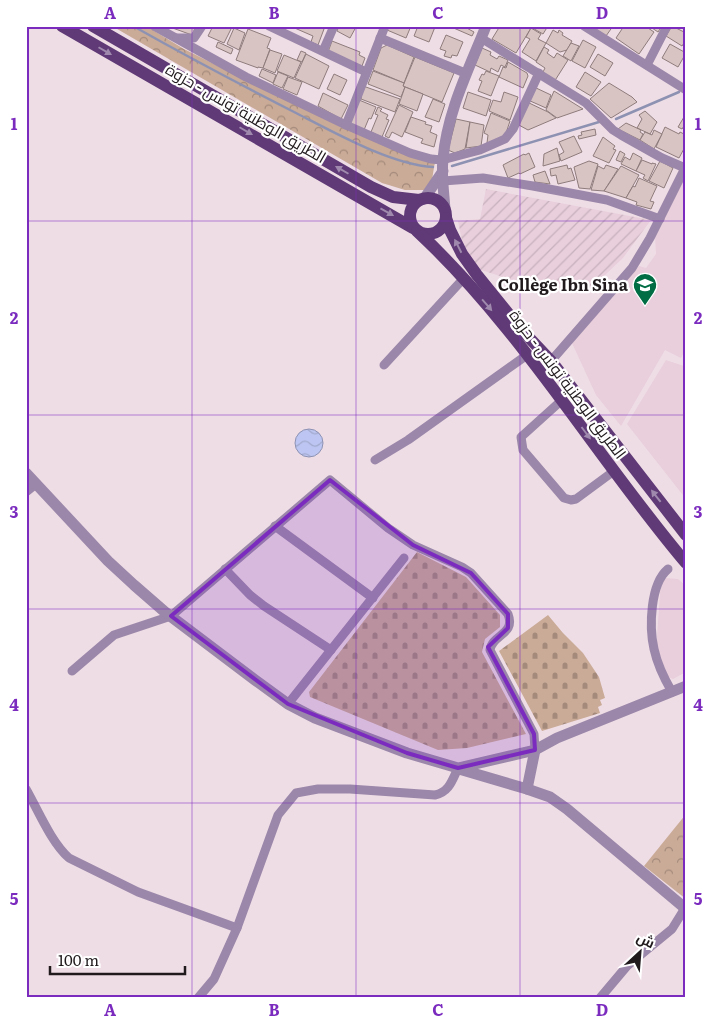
<svg xmlns="http://www.w3.org/2000/svg" width="712" height="1024" font-family="Literata,Cairo,serif">
<defs>
<pattern id="industrial-furrows" width="10" height="10" patternUnits="userSpaceOnUse" patternTransform="scale(1.25)"><rect width="10" height="10" fill="#e8cfdb"/><path d="M-1 1l2-2M0 10L10 0M9 11l2-2" fill="none" stroke="#c7b1bc"/></pattern>
<pattern id="forest-crowns" width="20" height="18" patternUnits="userSpaceOnUse" patternTransform="scale(1.25)"><rect width="20" height="18" fill="#caab97"/><path d="M2 6a3 3 0 1 1 6 0M12 15a3 3 0 1 1 6 0" fill="none" stroke="#a48a7b"/></pattern>
<pattern id="cemetery-stones" width="16" height="16" patternUnits="userSpaceOnUse" patternTransform="scale(1.25)"><rect width="16" height="16" fill="#caab97"/><path d="M2 7V4a2 2 0 0 1 4 0v3zM10 15v-3a2 2 0 0 1 4 0v3z" fill="#a48a7b"/></pattern>
<pattern id="water-waves" width="16" height="10" patternUnits="userSpaceOnUse" patternTransform="scale(1.25)"><rect width="16" height="10" fill="#bdc6f2"/><path d="M0 5q4-4 8 0t8 0" fill="none" stroke="#a2aacf"/></pattern>
</defs>
<rect width="100%" height="100%" fill="#efdde6"/>
<g fill="#e8cfdb">
<path d="M685,177L686,348L681,358L665,350L621,426L596,395L572,343L639,266L646,268L656,254L655,236Z"/>
<path d="M666,360L684,366L686,364V499L627,424Z"/>
<path d="M665,578L678,579L686,586V672L673,679L666,676L656,650L661,581Z"/>
</g>
<path fill="url(#industrial-furrows)" d="M486,189L651,220L623,258L586,293L545,279L528,285L478,269L463,246L458,221L480,219Z"/>
<g fill="url(#forest-crowns)">
<path d="M112,26H146L184,49L264,89L435,161L432,180L424,190H405L382,183Z"/>
<path d="M686,814V899L644,866Z"/>
</g>
<g fill="url(#cemetery-stones)">
<path d="M417,552L466,577L500,615V627L485,639L482,652L526,734L467,748L438,750L310,697L309,692Z"/>
<path d="M548,615L563,633L583,653L599,677L605,698L600,700L602,705L598,707L600,713L542,731L499,651Z"/>
</g>
<circle fill="url(#water-waves)" stroke="#8e92b2" cx="309" cy="443" r="14"/>
<g fill="none" stroke-linecap="round" stroke-linejoin="round">
<g stroke="#8e92b2" stroke-width="2.5">
<path d="M133,26C188,57 243,86 298,114C335,133 392,165 433,167"/>
<path d="M616,119L679,92"/>
<path d="M452,166L599,122"/>
</g>
</g>
<g fill="#d8c4c3" stroke="#8e7c7c">
<path d="M167,26H196L192,35Z"/>
<path d="M213,26L232,27L224,43L208,36Z"/>
<path d="M290,26H318L324,29L318,45L311,42L313,36Z"/>
<path d="M339,26H355L356,27L350,38L337,31Z"/>
<path d="M389,26H411L406,38L387,30Z"/>
<path d="M418,26L435,27L429,42L414,36Z"/>
<path d="M449,26H463L474,32L472,36Z"/>
<path d="M500,26H528L531,28L516,53L492,39Z"/>
<path d="M529,26H548L543,34Z"/>
<path d="M591,26H613L606,36Z"/>
<path d="M624,26H645L654,32L639,54L616,38Z"/>
<path d="M649,26H662L658,32Z"/>
<path d="M672,26L686,33V40L682,46L666,36Z"/>
<path d="M234,28L245,33L239,50L227,44Z"/>
<path d="M531,28L541,34L538,39L546,43L536,61L522,52L530,39L526,37Z"/>
<path d="M248,29L271,38L267,48L270,49L263,68L258,67V68L236,60Z"/>
<path d="M553,30L558,33L559,30L563,33L562,35L572,41L567,50L560,52L546,43Z"/>
<path d="M446,35L463,42L457,56L452,55L451,58L444,56L446,51L440,49Z"/>
<path d="M583,40L596,47L585,68L572,61Z"/>
<path d="M332,41L360,52L359,55L365,58L362,66L328,52Z"/>
<path d="M218,42L233,49L231,54L216,47Z"/>
<path d="M571,43L579,46L571,61L563,56Z"/>
<path d="M670,44L686,53L678,67L662,58Z"/>
<path d="M387,45L414,57L404,83L373,70L381,48Z"/>
<path d="M544,47L549,50L547,53L554,58L557,53L568,60L554,82L542,74L545,68L536,62Z"/>
<path d="M482,48L491,52L490,55L497,59L499,56L508,60L505,67L501,65L498,72L491,68L490,72L475,65Z"/>
<path d="M270,50L282,54L275,73L263,68Z"/>
<path d="M301,51L306,53L302,62L297,60Z"/>
<path d="M306,54L329,66L319,89L295,78Z"/>
<path d="M598,54L613,63L605,76L590,67Z"/>
<path d="M284,55L301,62L294,78L277,71Z"/>
<path d="M415,57L454,73L442,102L403,86Z"/>
<path d="M508,62L527,73L528,76L523,88L499,77L503,67L506,68Z"/>
<path d="M262,69L276,75L273,83L259,76Z"/>
<path d="M373,71L404,83L403,86L405,87L401,97L368,84Z"/>
<path d="M486,71L499,76L491,96L478,91L482,81L479,80L482,74L484,75Z"/>
<path d="M278,72L288,76L282,88L273,84Z"/>
<path d="M585,72L601,82L591,96L576,87Z"/>
<path d="M334,74L347,80L340,95L327,89Z"/>
<path d="M288,77L302,82L297,95L283,89Z"/>
<path d="M609,83L632,97L637,102L611,118L590,99Z"/>
<path d="M363,86L400,99L395,112L361,99Z"/>
<path d="M405,87L423,94L417,111L399,104Z"/>
<path d="M534,87L551,95L546,108L528,100Z"/>
<path d="M554,91L583,109L557,118L546,110Z"/>
<path d="M468,92L491,100L486,116L463,108Z"/>
<path d="M504,92L518,97L510,120L489,111L493,100L501,102Z"/>
<path d="M323,93L348,105L341,119L318,106Z"/>
<path d="M433,99L445,104L439,122L425,117Z"/>
<path d="M359,100L376,107L371,119L369,118L364,130L349,124Z"/>
<path d="M527,102L548,112L556,118L528,130L517,124Z"/>
<path d="M399,105L413,112L402,137L392,132L389,138L385,136Z"/>
<path d="M378,107L382,109L380,111L388,115L386,119L389,120L382,137L371,132L378,115L375,114Z"/>
<path d="M645,111L657,122L650,134L637,128L642,119L639,115Z"/>
<path d="M491,113L510,121L504,139L487,143L488,135L484,133Z"/>
<path d="M411,117L426,122L425,124L432,126L430,132L437,135L434,147L421,143L423,139L405,132Z"/>
<path d="M684,117L686,118V126H684L682,129L678,127Z"/>
<path d="M456,119L470,122L465,149L455,153L448,150Z"/>
<path d="M470,122L484,125L481,146L466,148Z"/>
<path d="M626,123L641,130L640,132L643,134L640,140L618,129Z"/>
<path d="M665,127L679,134L680,132L686,135V145L679,158L656,147Z"/>
<path d="M595,129L596,135L579,139L578,136L582,135L581,132Z"/>
<path d="M654,130L662,134L654,149L640,140L645,132L652,135Z"/>
<path d="M574,136L582,152L561,161L559,155L564,152L559,142Z"/>
<path d="M603,137L615,146L613,149L616,150L609,163L593,156Z"/>
<path d="M557,148L560,161L543,166L544,154Z"/>
<path d="M620,151L625,154L621,162L616,160Z"/>
<path d="M529,153L535,167L520,174L519,173L508,178L503,165L524,154L525,155Z"/>
<path d="M633,153L642,158L636,171L621,164L625,157L630,160Z"/>
<path d="M642,160L652,164V163L656,164L648,181L643,178L645,175L636,171Z"/>
<path d="M589,161L598,164L590,189L579,188L574,167Z"/>
<path d="M660,161L673,168L664,188L649,181Z"/>
<path d="M567,165L568,169L571,168L575,180L558,184L556,175L551,176L550,169Z"/>
<path d="M606,165L618,169L604,191L591,190L598,166L604,169Z"/>
<path d="M621,166L639,175L626,198L604,191Z"/>
<path d="M545,171L550,184L535,182L533,175Z"/>
<path d="M639,178L657,186L650,201L654,202L651,209L636,205L637,202L626,198L633,186L635,187Z"/>
</g>
<g fill="none" stroke-linecap="round" stroke-linejoin="round">
<g stroke="#9b87a9" stroke-width="9">
<path d="M154,26L246,77L346,125L410,153L431,159L442,160L480,150L505,139L513,129L539,73"/>
<path d="M269,26L366,72"/>
<path d="M584,26L686,90"/>
<path d="M177,38H194L202,26"/>
<path d="M380,38L465,73"/>
<path d="M481,38L586,103L613,130L621,135L662,158L685,168"/>
<path d="M323,51L334,26"/>
<path d="M647,65L667,26"/>
<path d="M346,125L385,26"/>
<path d="M443,181L483,178L533,186L607,200L660,219"/>
<path d="M551,361L632,268L650,238L686,166"/>
<path d="M384,365L464,278"/>
<path d="M562,400L521,437L523,450L564,498L571,500L576,499L614,471"/>
<path d="M375,460L408,440L527,355"/>
<path d="M26,492L36,484"/>
<path d="M275,526L373,598"/>
<path d="M225,569L250,595L264,606L331,650"/>
<path d="M668,569C650,584 649,627 654,649C657,663 665,680 672,692"/>
<path d="M72,671L114,635L171,616L330,480L388,528L413,545L462,567L471,573L508,614C516,635 492,634 490,650L534,734L535,750"/>
<path d="M288,704L404,558"/>
<path d="M26,789C38,810 51,842 69,858L138,892L237,928L278,815L296,793L318,789H350L435,795C449,792 452,781 458,768"/>
<path d="M198,998L214,979L237,928"/>
<path d="M600,998L627,966L672,929L685,908"/>
</g>
<g stroke="#9b87a9" stroke-width="11">
<path d="M424,199L443,171"/>
<path d="M445,210C444,193 441,175 443,159C447,112 469,69 486,26"/>
<path d="M26,473L108,561L134,585L165,612L255,680L288,704L315,718L407,753L458,768L535,750L557,738L686,686"/>
<path d="M459,769L527,789L550,797L567,809L686,909"/>
<path d="M527,789L535,750"/>
</g>
<g stroke="#5f3a76" stroke-width="12">
<path d="M62,26L413,228"/>
<path d="M93,26L371,187L393,197L419,200"/>
<circle cx="428" cy="216" r="18"/>
<path d="M446,218L450,230L462,254L477,275L519,327L551,361L686,535"/>
<path d="M417,231C522,329 594,454 686,563"/>
</g>
</g>
<defs><path id="oneway-solid" d="M-6-.8H1V-3.2L6.5 0L1 3.2V.8H-6Z" transform="scale(1.25)"/></defs>
<g fill="#9f89ad">
<use href="#oneway-solid" transform="translate(105 51) rotate(30)"/>
<use href="#oneway-solid" transform="translate(246 131) rotate(30)"/>
<use href="#oneway-solid" transform="translate(342 170) rotate(-150)"/>
<use href="#oneway-solid" transform="translate(387 212) rotate(29)"/>
<use href="#oneway-solid" transform="translate(458 246) rotate(-117)"/>
<use href="#oneway-solid" transform="translate(487 305) rotate(49)"/>
<use href="#oneway-solid" transform="translate(586 433) rotate(53)"/>
<use href="#oneway-solid" transform="translate(656 496) rotate(-128)"/>
</g>
<path fill="#7b2cbf" fill-opacity="0.2" stroke="#7b2cbf" stroke-width="4" stroke-linejoin="round" d="M330,480L413,545L471,573L508,614V628L488,647L534,734L535,750L458,768L407,753L288,704L171,616Z"/>
<path fill="none" stroke="#7b2cbf" stroke-width="1" stroke-opacity="0.55" d="M192,26V998M356,26V998M520,26V998M26,221H686M26,415H686M26,609H686M26,803H686"/>
<defs>
<g id="school-pin" transform="scale(1.25)"><path d="M0 17L-7.5 6A9.5 9.5 0 1 1 7.5 6Z" fill="#006d45" stroke="#fff"/><path d="M0-5L7-2L0 1L-7-2ZM-4 1L0 2.5L4 1V4Q0 6-4 4Z" fill="#fff"/></g>
</defs>
<g fill-rule="evenodd">
<use href="#school-pin" x="645" y="285"/>
</g>
<g text-anchor="middle" stroke-width="4.5" stroke-linejoin="round" paint-order="stroke">
<g font-size="16" fill="#201a1d" stroke="#fff">
<text transform="translate(246 113) rotate(30)" y="6">الطريق الوطنية تونس - حزوة</text>
<text transform="translate(568 384) rotate(53)" y="6">الطريق الوطنية تونس - حزوة</text>
</g>
<g font-size="16" font-weight="bold" fill="#201a1d" stroke="#fff" text-anchor="end">
<text x="628" y="291">Collège Ibn Sina</text>
</g>
</g>
<rect width="712" height="1024" fill="none" stroke="#ffffff" stroke-width="55"/>
<g transform="translate(640 952) rotate(26)" stroke="#ffffff" stroke-width="4" paint-order="stroke">
<path d="M0-4L9 19L0 12L-9 19Z" fill="#201a1d"/>
<text y="-8" font-size="14" font-weight="bold" text-anchor="middle" fill="#201a1d">ش</text>
</g>
<path d="M50 966v8h135v-8" fill="none" stroke="#201a1d" stroke-width="2.5"/>
<text x="58" y="966" font-size="15" fill="#201a1d" stroke="#ffffff" stroke-width="4" paint-order="stroke">100 m</text>
<rect x="28" y="28" width="656" height="968" fill="none" stroke="#7b2cbf" stroke-width="2"/>
<g font-size="16" text-anchor="middle" font-weight="bold" fill="#7b2cbf">
<text x="110" y="19">A</text>
<text x="274" y="19">B</text>
<text x="438" y="19">C</text>
<text x="602" y="19">D</text>
<text x="14" y="130">1</text>
<text x="698" y="130">1</text>
<text x="14" y="324">2</text>
<text x="698" y="324">2</text>
<text x="14" y="518">3</text>
<text x="698" y="518">3</text>
<text x="14" y="711">4</text>
<text x="698" y="711">4</text>
<text x="14" y="905">5</text>
<text x="698" y="905">5</text>
<text x="110" y="1016">A</text>
<text x="274" y="1016">B</text>
<text x="438" y="1016">C</text>
<text x="602" y="1016">D</text>
</g>
</svg>
